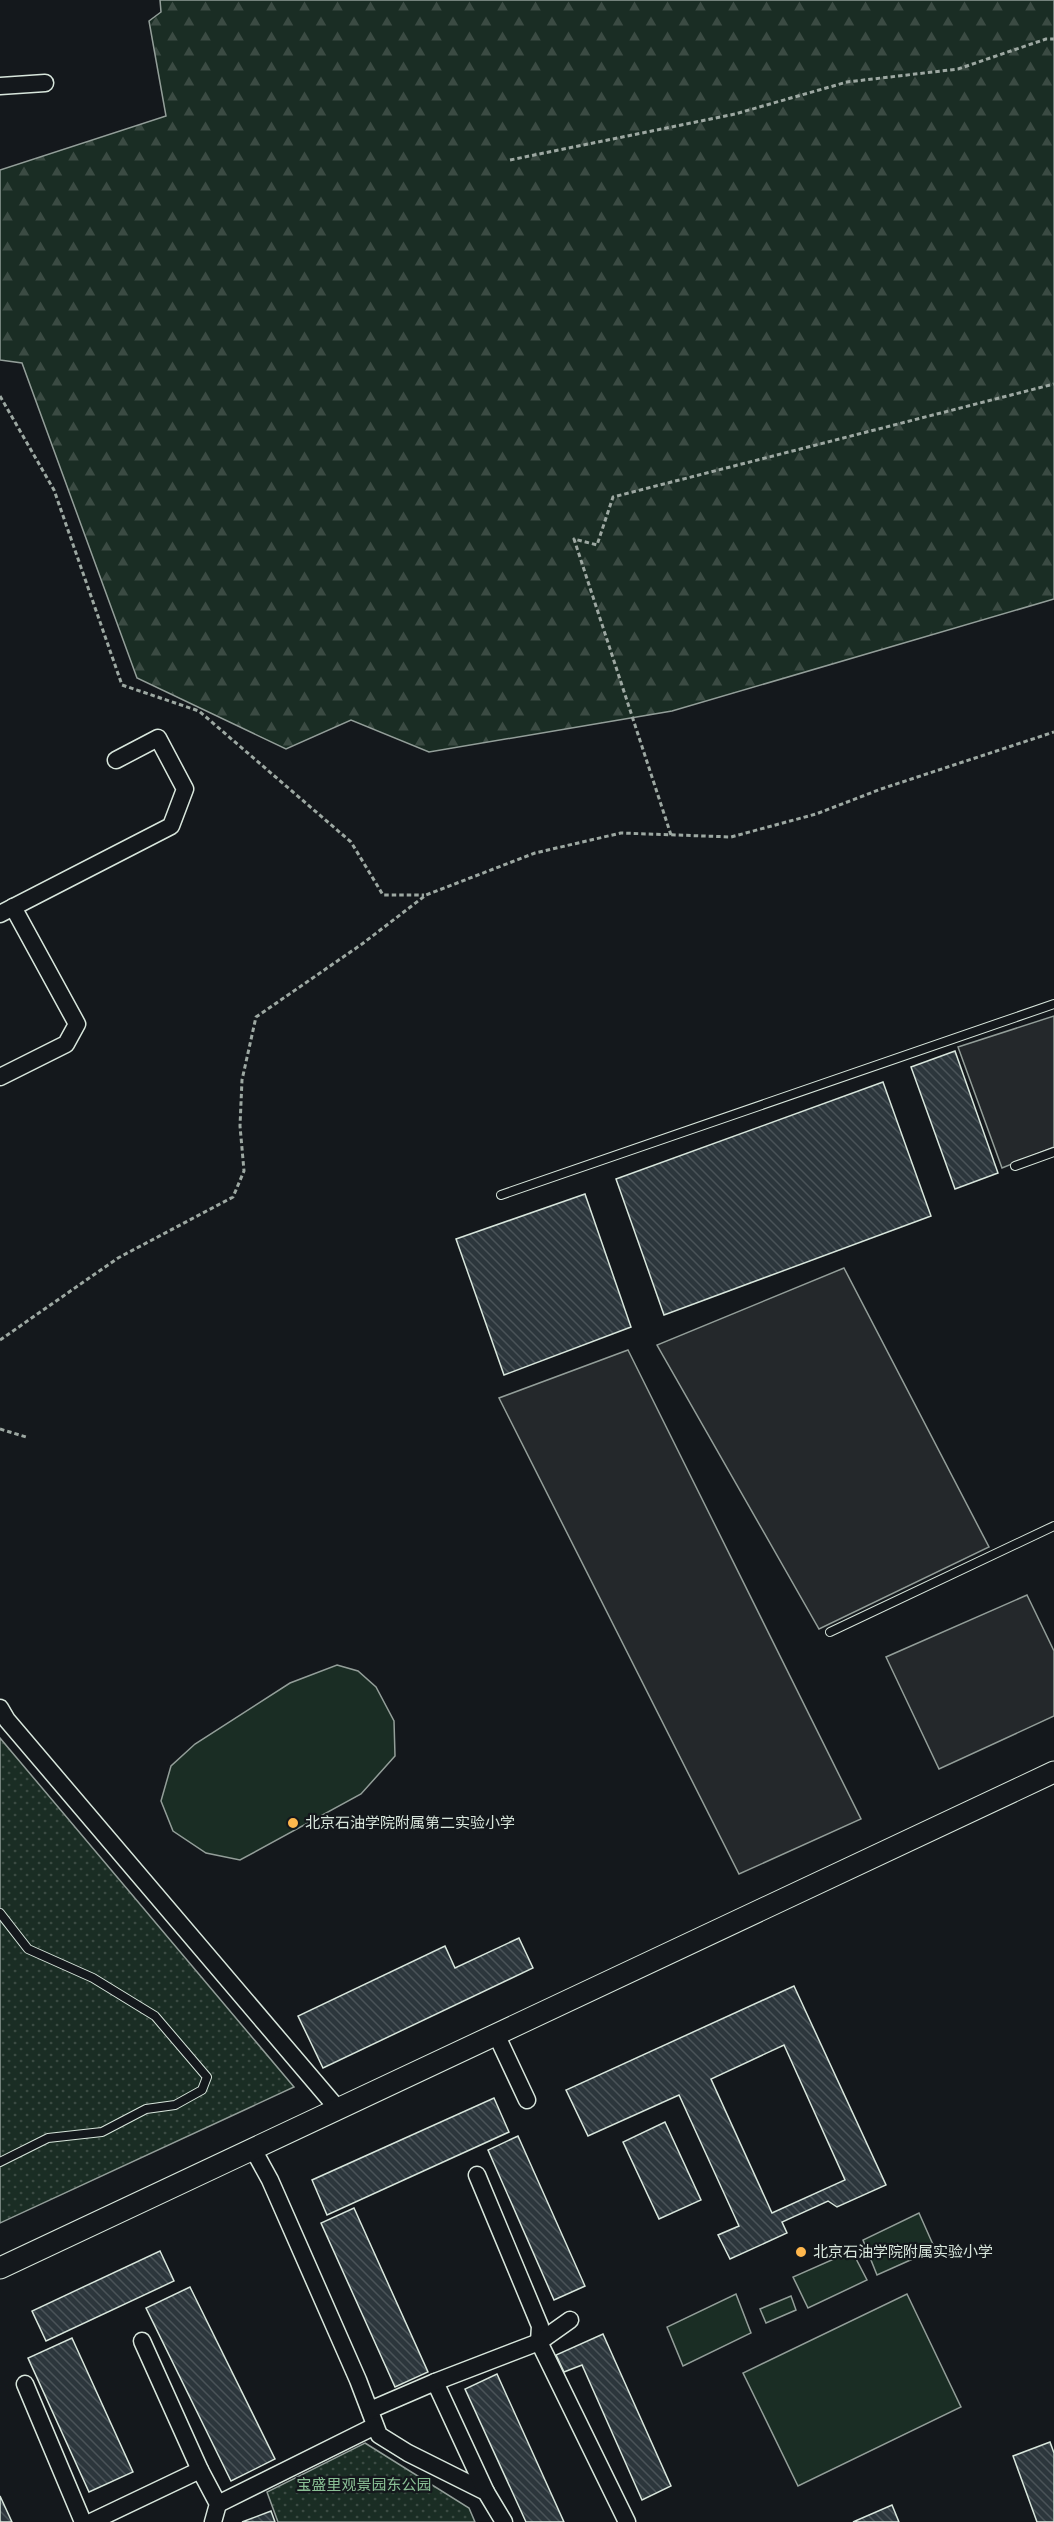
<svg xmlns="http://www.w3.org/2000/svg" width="1054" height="2522" font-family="Quicksand,'Noto Sans SC',sans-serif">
<defs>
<pattern id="grass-dots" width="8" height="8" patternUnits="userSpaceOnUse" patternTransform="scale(1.5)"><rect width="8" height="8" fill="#1a2d24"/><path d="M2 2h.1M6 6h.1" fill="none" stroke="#3b4b43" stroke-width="1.8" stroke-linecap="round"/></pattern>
<pattern id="forest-firs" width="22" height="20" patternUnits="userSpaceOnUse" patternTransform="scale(1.5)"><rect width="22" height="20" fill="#1a2d24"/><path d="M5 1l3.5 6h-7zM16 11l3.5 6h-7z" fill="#3b4b43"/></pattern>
<pattern id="building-back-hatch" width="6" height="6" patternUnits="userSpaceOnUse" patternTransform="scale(1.5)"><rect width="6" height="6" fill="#2c363c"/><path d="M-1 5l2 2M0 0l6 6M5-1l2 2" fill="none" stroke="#4a5358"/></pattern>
</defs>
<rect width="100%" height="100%" fill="#14181c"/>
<g fill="url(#grass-dots)" stroke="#939e99" stroke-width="1.5">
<path d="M0,1738L294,2087L0,2223Z"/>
<path d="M365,2443L469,2508L475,2522H278L267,2492Z"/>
</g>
<path fill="url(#forest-firs)" stroke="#939e99" stroke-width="1.5" d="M160,0H1054V599L672,711L429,752L351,720L286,749L137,678L22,363L0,360V170L166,116L149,21L161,12Z"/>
<g fill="#1a2d24" stroke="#939e99" stroke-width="1.5">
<path d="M337,1665L358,1671L376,1687L394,1721L395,1756L361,1794L240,1860L206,1853L173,1831L161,1801L171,1766L195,1744L290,1683Z"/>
<path d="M919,2213L935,2249L877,2275L863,2240Z"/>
<path d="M852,2251L867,2280L808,2308L793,2277Z"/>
<path d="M736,2294L751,2333L683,2366L667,2327Z"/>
<path d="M907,2294L961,2407L798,2486L743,2373Z"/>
<path d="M791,2296L796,2310L766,2323L760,2309Z"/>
</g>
<g fill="#24282b" stroke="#939e99" stroke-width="1.5">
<path d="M1054,1016V1147L1002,1168L958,1047Z"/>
<path d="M844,1268L989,1547L819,1629L657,1345Z"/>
<path d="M628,1350L861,1819L739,1874L499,1398Z"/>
<path d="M1027,1595L1054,1651V1716L939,1769L886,1657Z"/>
</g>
<g fill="url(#building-back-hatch)" stroke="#d8e6dc" stroke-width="1.5" fill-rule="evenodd">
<path d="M955,1051L998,1173L955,1189L911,1067Z"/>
<path d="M883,1082L931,1216L664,1315L616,1179Z"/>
<path d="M585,1194L631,1327L504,1375L456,1239Z"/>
<path d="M519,1938L533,1968L323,2068L298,2016L445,1946L455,1968Z"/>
<path d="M794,1986L886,2185L837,2207L828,2201L782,2222L787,2233L730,2259L718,2235L739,2226L679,2095L588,2136L566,2090ZM784,2045L845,2180L772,2213L711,2079Z"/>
<path d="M494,2098L509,2132L327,2215L312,2180Z"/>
<path d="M665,2122L701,2200L659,2219L623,2142Z"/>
<path d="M518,2136L585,2286L554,2300L488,2150Z"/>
<path d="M354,2208L428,2372L395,2387L321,2223Z"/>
<path d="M160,2251L174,2281L46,2341L32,2311Z"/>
<path d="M190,2287L275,2459L231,2481L146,2308Z"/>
<path d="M603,2334L671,2486L642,2500L582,2365L564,2372L556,2355Z"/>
<path d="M72,2338L133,2472L89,2492L28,2358Z"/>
<path d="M497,2374L564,2522H526L465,2389Z"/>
<path d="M1050,2442L1054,2453V2522H1037L1013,2456Z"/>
<path d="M0,2496L12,2522H0Z"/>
<path d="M892,2505L899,2522H853Z"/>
<path d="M271,2511L275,2522H242Z"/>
</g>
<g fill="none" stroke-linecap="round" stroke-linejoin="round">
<g stroke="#d8e6dc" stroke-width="10">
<g id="service">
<path d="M1015,1166L1054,1152"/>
<path d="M501,1195L1054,1004"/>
<path d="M830,1632L1054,1526"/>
<path d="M0,1913L28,1949L93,1978L155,2016L207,2077L202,2090L175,2105L146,2109L102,2132L48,2138L0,2162"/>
</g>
</g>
<g stroke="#d8e6dc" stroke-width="19">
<g id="minor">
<path d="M0,86L45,83"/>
<path d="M0,914L171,826L185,789L158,738L116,760"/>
<path d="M0,1077L66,1044L77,1024L13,907"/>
<path d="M0,1708L7,1720L338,2109"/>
<path d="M496,2034L527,2100"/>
<path d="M253,2149L270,2180L358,2380L379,2435L408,2453L486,2492L504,2522"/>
<path d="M477,2175L540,2326L539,2342L627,2522"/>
<path d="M142,2341L200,2470"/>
<path d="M435,2382L486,2492"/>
<path d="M25,2384L83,2522"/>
<path d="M370,2410L435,2382L539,2342L570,2320"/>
<path d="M218,2504L375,2426"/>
<path d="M91,2522L200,2470L218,2504L213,2522"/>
</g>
</g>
<g stroke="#d8e6dc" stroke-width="23">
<path id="tertiary" d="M0,2268L1054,1772"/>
</g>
<g stroke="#9da8a2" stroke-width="3" stroke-dasharray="4.5 3" stroke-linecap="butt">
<path d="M510,160L735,114L847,82L958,69L1046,39H1054"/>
<path d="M0,396L54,490L122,685L199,711L351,842L383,895H424"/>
<path d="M671,835L574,539L597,545L613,497L1054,384"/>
<path d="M0,1340L118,1258L233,1197L244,1171L240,1126L242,1080L256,1017L362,944L426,895L535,853L621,833L731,837L816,814L881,789L1054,732"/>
<path d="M0,1429L26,1437"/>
</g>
<use href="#service" stroke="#14181c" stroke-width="8"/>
<use href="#minor" stroke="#14181c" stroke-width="16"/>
<use href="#tertiary" stroke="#14181c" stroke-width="21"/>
</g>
<g fill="#ffb74d" stroke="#14181c" stroke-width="2">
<circle cx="293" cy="1823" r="6"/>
<circle cx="801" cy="2252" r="6"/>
</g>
<g text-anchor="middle" stroke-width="4.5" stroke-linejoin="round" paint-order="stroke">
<g font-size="15" fill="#d8e6dc" stroke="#14181c" text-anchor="start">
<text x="305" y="1828">北京石油学院附属第二实验小学</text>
<text x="813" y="2257">北京石油学院附属实验小学</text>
</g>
<g font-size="15" fill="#8ac095" stroke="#14181c">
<text x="364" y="2490">宝盛里观景园东公园</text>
</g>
</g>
</svg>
